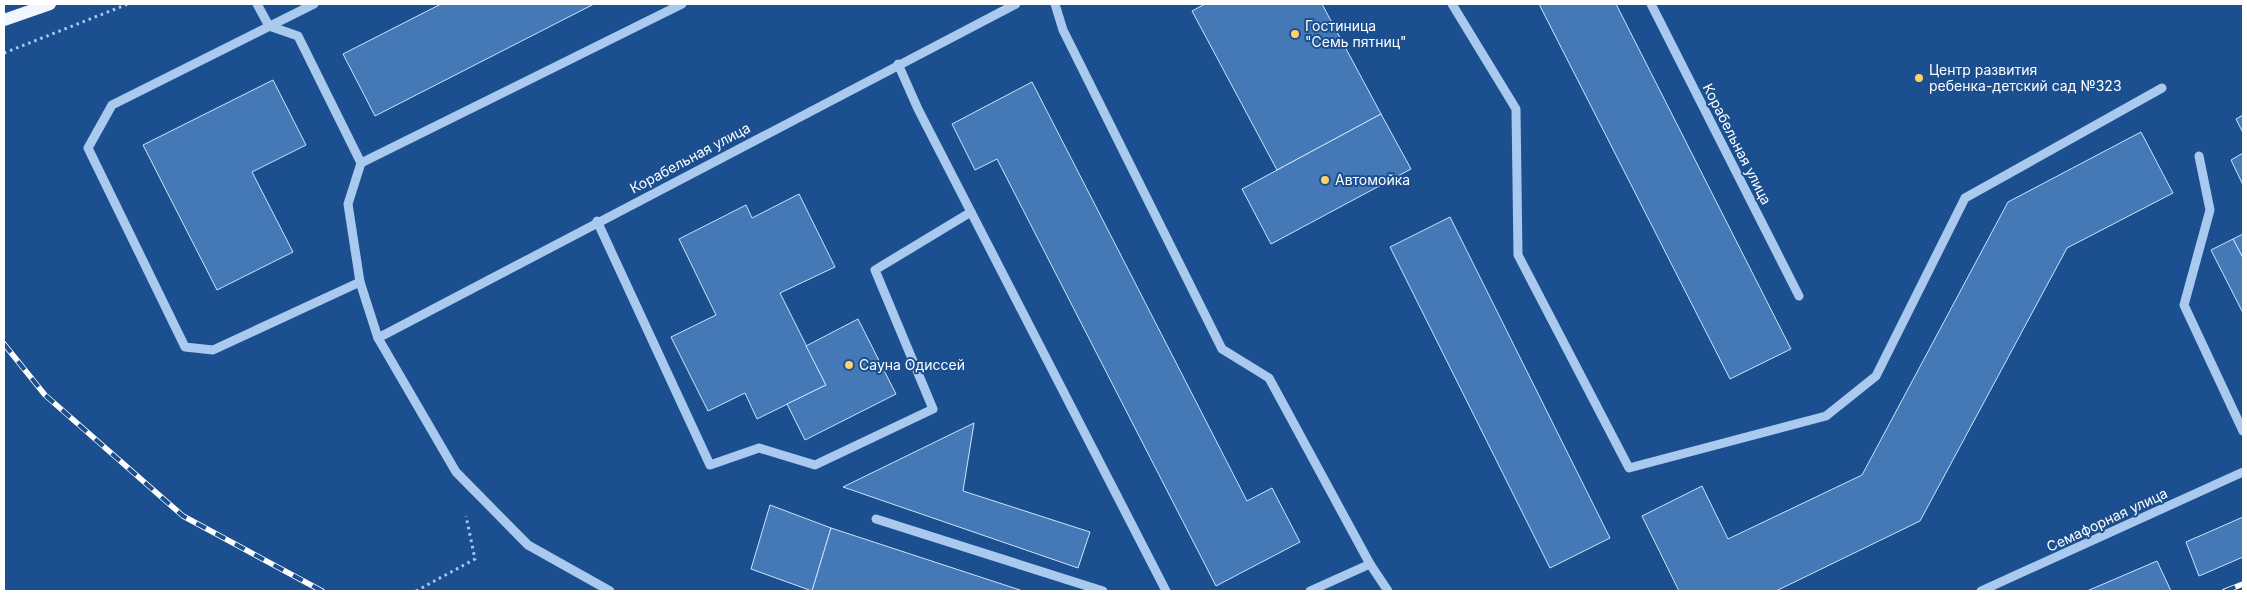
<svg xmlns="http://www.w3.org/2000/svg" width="2247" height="595" font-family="Inter,sans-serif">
<rect width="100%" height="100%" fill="#1b4f8f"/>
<g fill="#4478b7" stroke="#cfe3fa">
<path d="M441,4H594L375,116L343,54Z"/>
<path d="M1205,4H1322L1381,114L1277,170L1192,11Z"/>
<path d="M1539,4H1616L1791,349L1730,379Z"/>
<path d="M273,80L306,145L252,172L293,252L217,290L143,145Z"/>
<path d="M1032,82L1247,501L1272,488L1300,542L1216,586L997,159L975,170L952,124Z"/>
<path d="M1381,114L1411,169L1271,244L1242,189Z"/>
<path d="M2243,115V133L2236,119Z"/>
<path d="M2141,132L2173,193L2067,248L1920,521L1776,591H1679L1642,516L1702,486L1728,539L1862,475L2008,202Z"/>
<path d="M2243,153V185L2231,160Z"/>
<path d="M799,194L835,267L780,293L826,385L757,419L745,393L708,411L671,337L716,315L679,239L746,205L752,218Z"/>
<path d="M1450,217L1610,538L1550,568L1390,247Z"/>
<path d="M2243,234V258L2233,239Z"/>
<path d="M2233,239L2243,258V313L2211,250Z"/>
<path d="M858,319L896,394L805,440L787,404L826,385L806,346Z"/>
<path d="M974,423L963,491L1090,532L1078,568L843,487Z"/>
<path d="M770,505L831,528L812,591L751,569Z"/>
<path d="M2243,517V557L2199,576L2186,542Z"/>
<path d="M831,528L1023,591H812Z"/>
<path d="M2157,561L2171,591H2087Z"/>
</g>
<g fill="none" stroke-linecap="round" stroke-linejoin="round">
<g stroke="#a9c9ee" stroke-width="3" stroke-dasharray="2.5 4" stroke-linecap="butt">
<path d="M4,53L128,4"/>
<path d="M416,591L475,559L466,516"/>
</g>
<g stroke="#a9c9ee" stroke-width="9">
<path d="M257,4L269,26L298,36L361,163L348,204L360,282L378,338L456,472L528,545L610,591"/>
<path d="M314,4L112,105L88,148L185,347L213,350L360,282"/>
<path d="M1055,4L1063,30L1222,349L1269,378L1370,564"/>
<path d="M1452,4L1516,109L1518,255L1629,468L1826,416L1876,376L1965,198L2162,88"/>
<path d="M1651,4L1799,296"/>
<path d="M898,64L918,109L1166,591"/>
<path d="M2199,156L2210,210L2184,305L2243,431"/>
<path d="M361,163L682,4"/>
<path d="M597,221L710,465L759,448L815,465L933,409L875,270L971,212"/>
<path d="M378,338L1016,4"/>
<path d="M876,519L1103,591"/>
<path d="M1310,591L1370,564L1388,591"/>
<path d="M1981,591L2243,472"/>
</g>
<path stroke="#f0f6ff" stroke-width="12" d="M4,20L50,4"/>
<g stroke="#fff" stroke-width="5.5">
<g id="rail">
<path d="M4,344L45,395L183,516L322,591"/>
<path d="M2225,591L2243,584"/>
</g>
</g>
<use href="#rail" stroke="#1b4f8f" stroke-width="4" stroke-dasharray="11" stroke-linecap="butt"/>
</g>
<g fill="#ffd166" stroke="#1b4f8f" stroke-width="2">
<circle cx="1295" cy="34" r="5"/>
<circle cx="1919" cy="78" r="5"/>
<circle cx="1325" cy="180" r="5"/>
<circle cx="849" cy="365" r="5"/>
</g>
<g text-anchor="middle" stroke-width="4" stroke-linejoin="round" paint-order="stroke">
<g font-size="14" fill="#fff" stroke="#1b4f8f" text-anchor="start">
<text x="1305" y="31">Гостиница<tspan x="1305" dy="16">"Семь пятниц"</tspan></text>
<text x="1929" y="75">Центр развития<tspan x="1929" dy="16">ребенка-детский сад №323</tspan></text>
<text x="1335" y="185">Автомойка</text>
<text x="859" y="370">Сауна Одиссей</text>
</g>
<g font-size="14" fill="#fff" stroke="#1b4f8f">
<text transform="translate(1737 144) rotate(63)" y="5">Корабельная улица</text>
<text transform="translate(690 158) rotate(-28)" y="5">Корабельная улица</text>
<text transform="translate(2107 520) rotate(-25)" y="5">Семафорная улица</text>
</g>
</g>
<rect width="2247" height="595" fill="none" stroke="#ffffff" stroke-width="10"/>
</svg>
